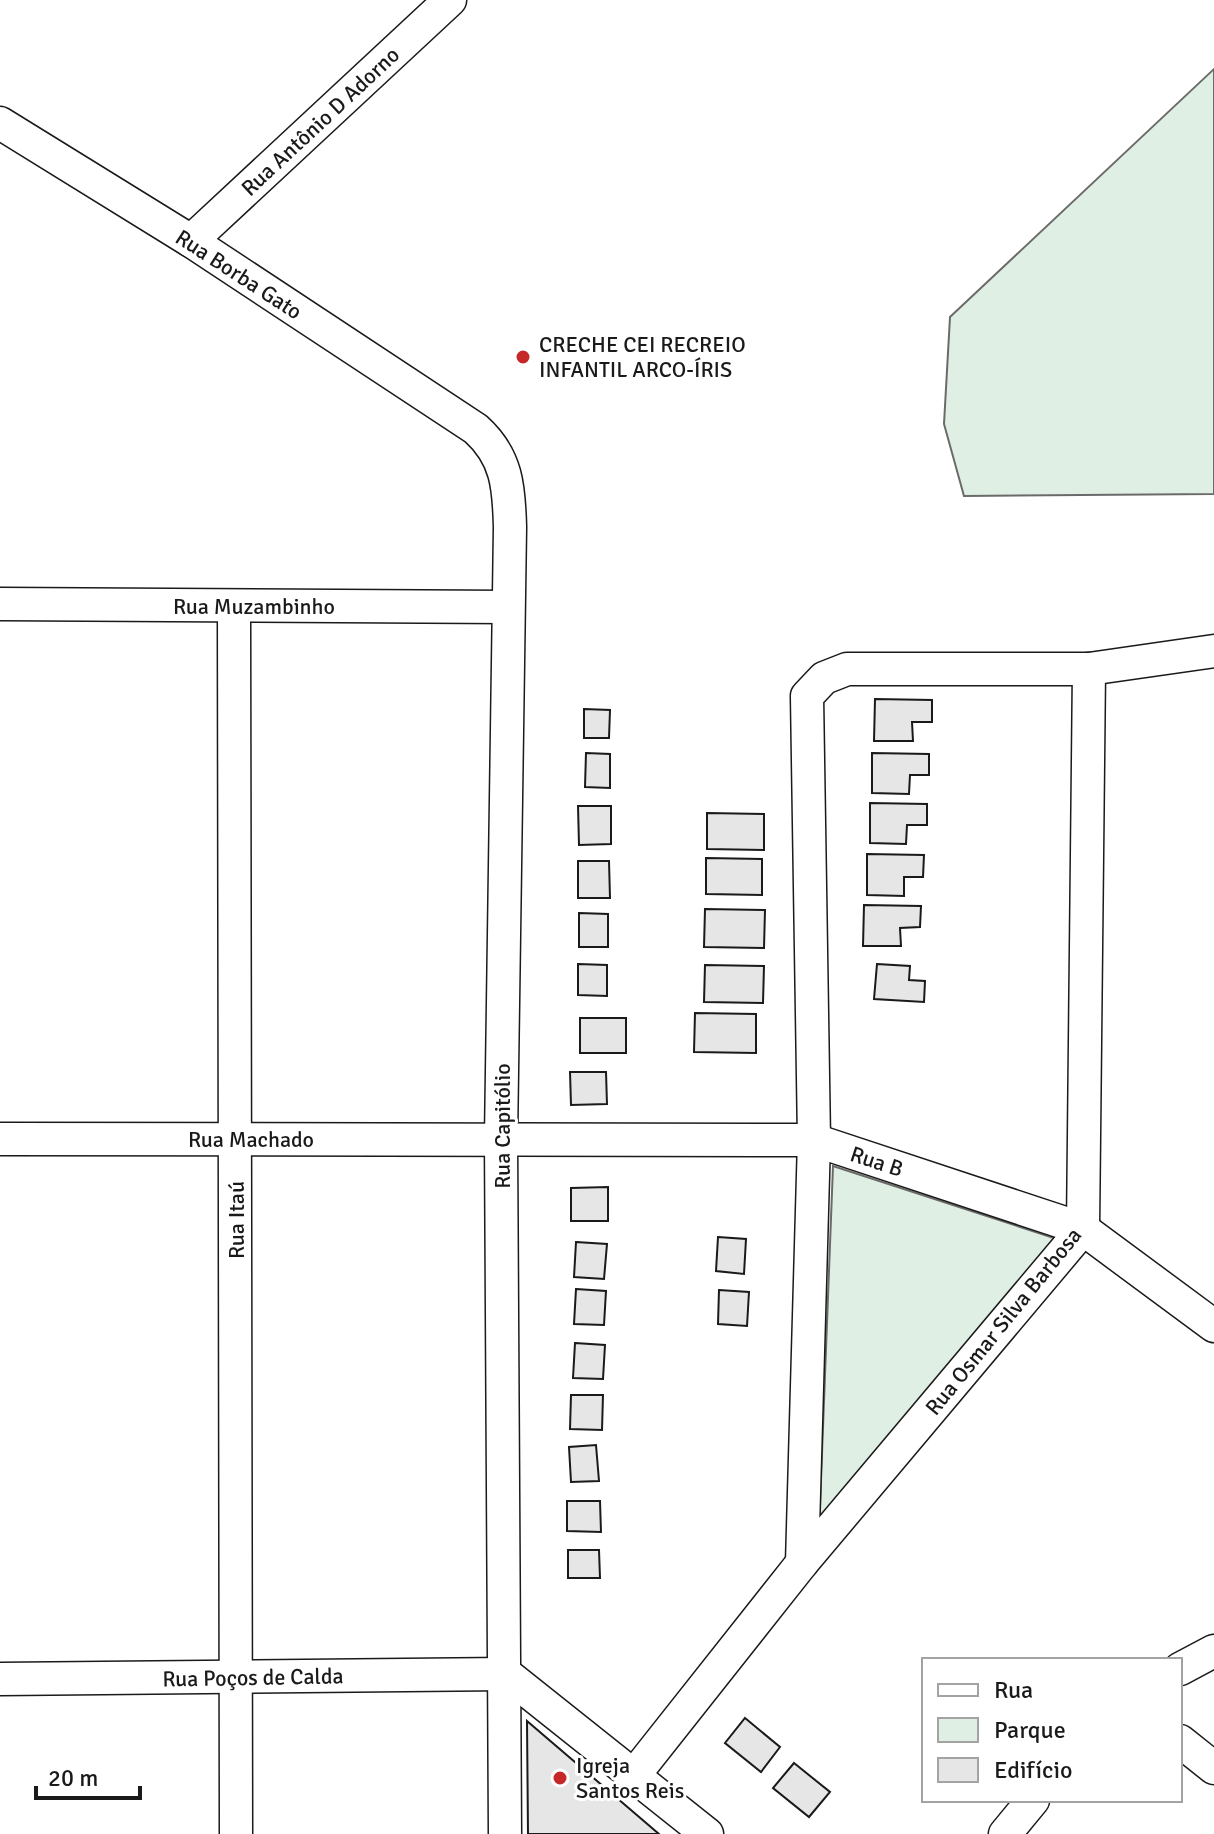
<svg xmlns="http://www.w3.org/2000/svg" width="1214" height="1834" font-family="Signika,sans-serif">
<rect width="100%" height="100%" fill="#fff"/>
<g fill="#e0efe3" stroke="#6a6a6a" stroke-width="2">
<path d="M1214,69V494L964,496L944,424L950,317Z"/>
<path d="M833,1166L1060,1240L819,1532Z"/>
</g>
<g fill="#e6e6e6" stroke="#1a1a1a" stroke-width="2">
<path d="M875,699L932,700V722H912L913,741H874Z"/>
<path d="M584,709L610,710L609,738H584Z"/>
<path d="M586,753L610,754V788L585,787Z"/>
<path d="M872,753L929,754V775H910L909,794L872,793Z"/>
<path d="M870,803L927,804V825H907L906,844L870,843Z"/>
<path d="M578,806H611V844L579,845Z"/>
<path d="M707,813L764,814V850L707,849Z"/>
<path d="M867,854L924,855L923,877H904V896L867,895Z"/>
<path d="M706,858L762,859V895L706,894Z"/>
<path d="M578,861H609L610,898H578Z"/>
<path d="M864,905L921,906L920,927L900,928L901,946H863Z"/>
<path d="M705,909L765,910L764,948L704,947Z"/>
<path d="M579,913L608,914V947H579Z"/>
<path d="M578,964L607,965V996L578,995Z"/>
<path d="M877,964L910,966L909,980L925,981L924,1002L874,999Z"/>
<path d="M705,965L764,966L763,1003L704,1002Z"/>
<path d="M695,1013L756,1014V1053L694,1052Z"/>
<rect x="580" y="1018" width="46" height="35"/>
<path d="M570,1072H606L607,1104L571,1105Z"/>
<path d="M608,1187V1221H571V1188Z"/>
<path d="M718,1237L746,1239L744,1274L716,1271Z"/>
<path d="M576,1242L607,1244L604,1279L574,1277Z"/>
<path d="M576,1289L606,1291L604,1325L574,1324Z"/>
<path d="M719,1290L749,1292L747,1326L718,1324Z"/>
<path d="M575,1343L605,1345L603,1379L573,1378Z"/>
<path d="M571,1395H603L602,1430L570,1429Z"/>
<path d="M596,1445L599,1481L571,1482L569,1447Z"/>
<path d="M567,1501H600L601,1532L567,1531Z"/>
<path d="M568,1550H599L600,1578H568Z"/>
<path d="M745,1718L780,1747L761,1772L725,1743Z"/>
<path d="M527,1721L659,1834H528Z"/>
<path d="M794,1763L830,1792L809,1817L773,1788Z"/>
</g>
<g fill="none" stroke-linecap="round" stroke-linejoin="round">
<g stroke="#1a1a1a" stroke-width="35">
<g id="minor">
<path d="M0,123L191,241L476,429C507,457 509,487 510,527L501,1139L505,1834"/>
<path d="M191,241L450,0"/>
<path d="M0,604L508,607"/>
<path d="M234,606L236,1834"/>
<path d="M0,1139L814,1140L1083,1229L1214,1326"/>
<path d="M802,1563L814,1140L807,696L824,678L847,669H1089L1214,651"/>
<path d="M1180,1669L1214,1651"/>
<path d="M506,1674L707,1834"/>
<path d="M0,1679L506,1674"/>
<path d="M1180,1741L1214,1768"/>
<path d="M635,1774L802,1563L1083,1229L1089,669"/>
<path d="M1005,1834L1033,1800"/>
</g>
</g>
<use href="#minor" stroke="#fff" stroke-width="32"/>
</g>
<g fill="#c62828" stroke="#fff" stroke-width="3">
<circle cx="523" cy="357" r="8"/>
<circle cx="560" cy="1778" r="8"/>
</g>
<g text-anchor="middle" stroke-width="6" stroke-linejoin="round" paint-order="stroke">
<g font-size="22" fill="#1a1a1a" stroke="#fff">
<text transform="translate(320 121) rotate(-43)" y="8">Rua Antônio D Adorno</text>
<text transform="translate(239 274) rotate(33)" y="8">Rua Borba Gato</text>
<text x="254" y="614">Rua Muzambinho</text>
<text transform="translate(502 1126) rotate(-90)" y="8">Rua Capitólio</text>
<text x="251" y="1147">Rua Machado</text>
<text transform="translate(877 1161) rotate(18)" y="8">Rua B</text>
<text transform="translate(236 1220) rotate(-90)" y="8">Rua Itaú</text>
<text transform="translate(1003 1321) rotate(-51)" y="8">Rua Osmar Silva Barbosa</text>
<text transform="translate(253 1677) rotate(-1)" y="8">Rua Poços de Calda</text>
</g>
<g font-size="22" fill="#1a1a1a" stroke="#fff" text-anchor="start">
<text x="539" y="352">CRECHE CEI RECREIO<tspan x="539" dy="25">INFANTIL ARCO-ÍRIS</tspan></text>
<text x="576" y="1773">Igreja<tspan x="576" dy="25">Santos Reis</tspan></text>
</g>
</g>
<rect x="922" y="1658" width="260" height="144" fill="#ffffff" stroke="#a3a3a3" stroke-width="2"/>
<rect x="938" y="1684" width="40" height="12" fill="#ffffff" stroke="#a3a3a3" stroke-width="2"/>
<text x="994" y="1698" font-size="24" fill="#1a1a1a">Rua</text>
<rect x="938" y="1718" width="40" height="24" fill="#e0efe3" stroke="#a3a3a3" stroke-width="2"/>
<text x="994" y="1738" font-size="24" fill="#1a1a1a">Parque</text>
<rect x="938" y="1758" width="40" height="24" fill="#e6e6e6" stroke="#a3a3a3" stroke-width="2"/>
<text x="994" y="1778" font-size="24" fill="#1a1a1a">Edifício</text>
<path d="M36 1786v12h104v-12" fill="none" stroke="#1a1a1a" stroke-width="4"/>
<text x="48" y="1786" font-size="24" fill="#1a1a1a" stroke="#ffffff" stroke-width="6" paint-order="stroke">20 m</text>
</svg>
